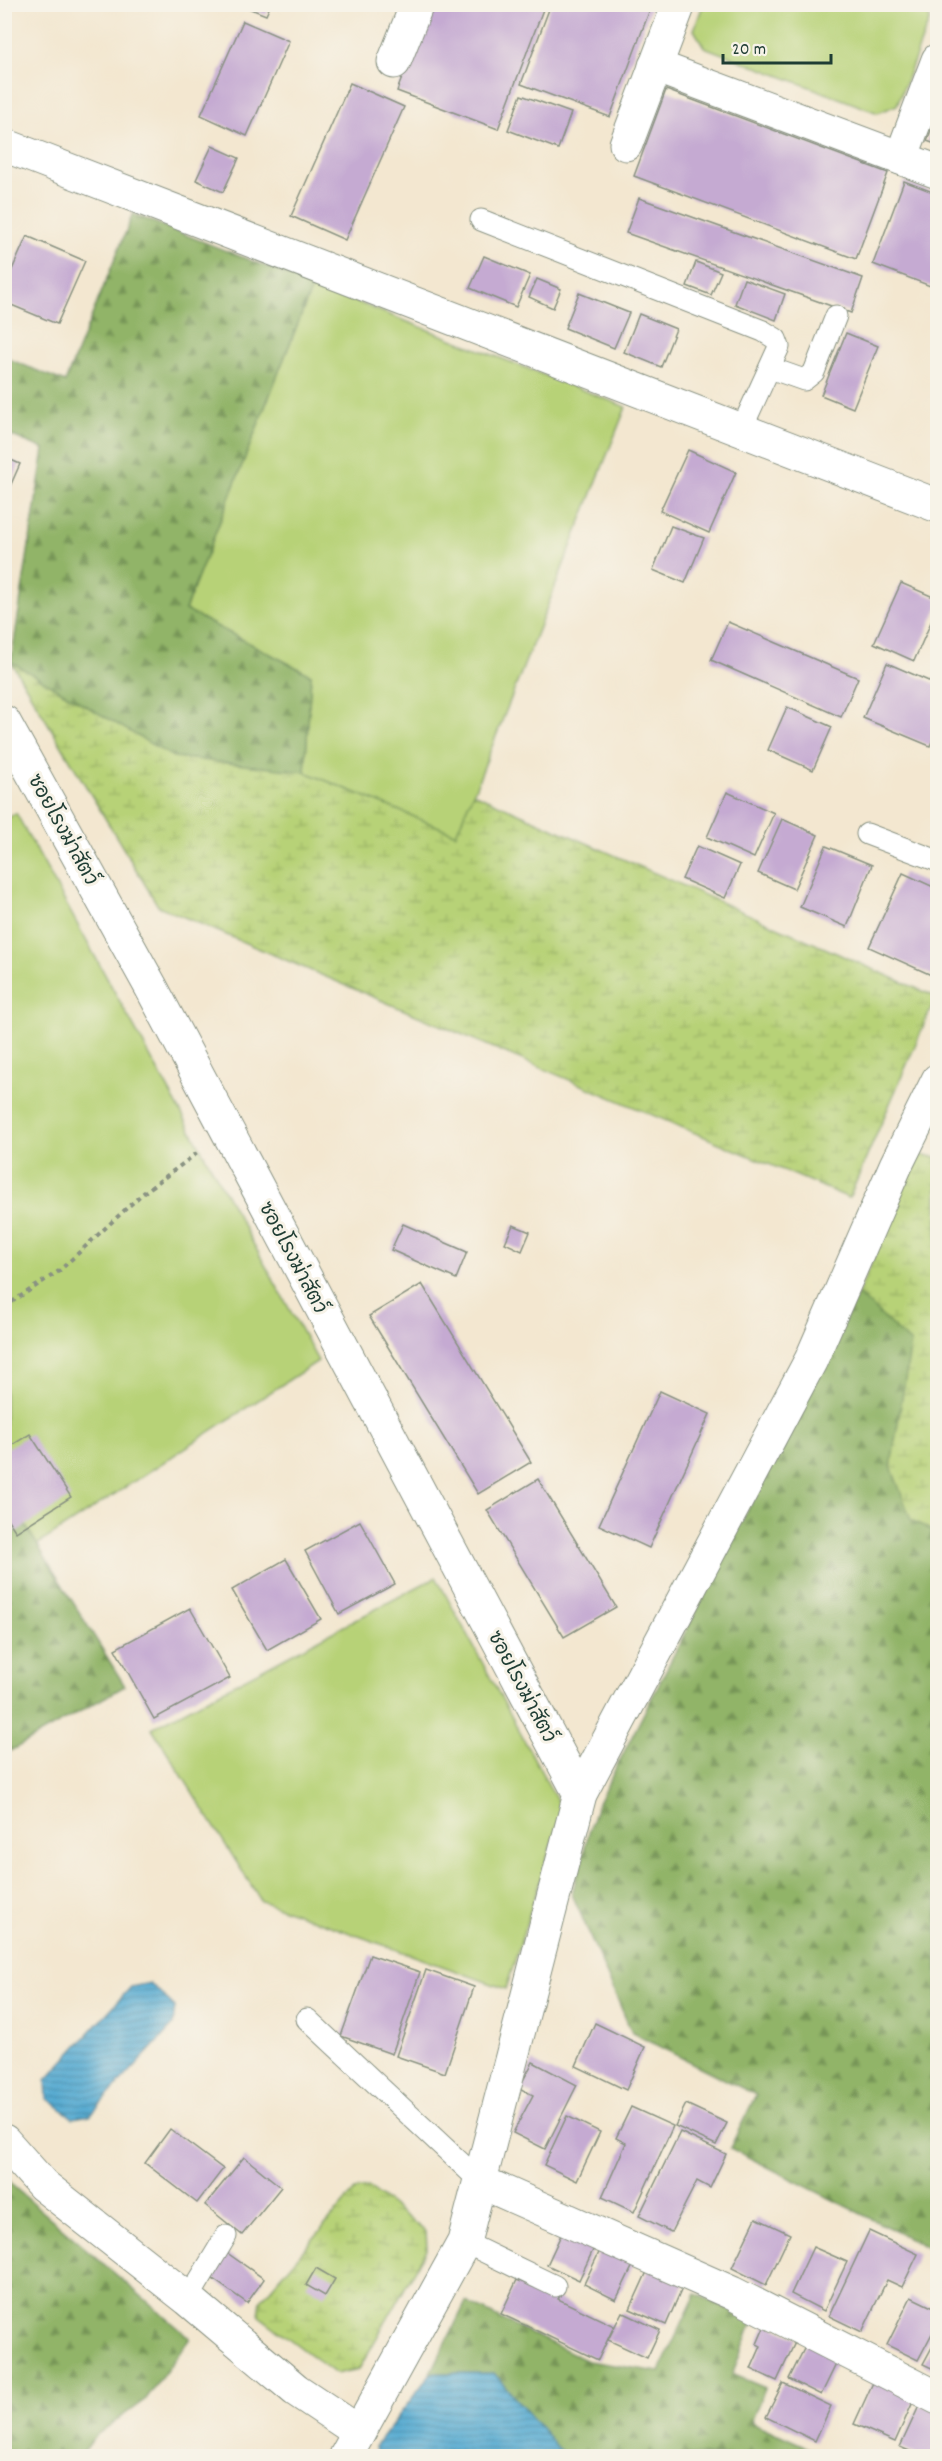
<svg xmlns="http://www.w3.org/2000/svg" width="942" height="2461" font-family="Dekko,'Playpen Sans Thai',sans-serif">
<defs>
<pattern id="forest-firs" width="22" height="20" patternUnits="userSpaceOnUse" patternTransform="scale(1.5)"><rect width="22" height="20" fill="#91b468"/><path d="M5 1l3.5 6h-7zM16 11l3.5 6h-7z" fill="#769456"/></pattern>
<pattern id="wetland-marsh" width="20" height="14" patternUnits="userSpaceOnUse" patternTransform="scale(1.5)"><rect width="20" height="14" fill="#b7d277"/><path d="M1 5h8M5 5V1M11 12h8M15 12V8" fill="none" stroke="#9db568"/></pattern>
<pattern id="water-rules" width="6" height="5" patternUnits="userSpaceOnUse" patternTransform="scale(1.5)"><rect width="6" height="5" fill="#56abd2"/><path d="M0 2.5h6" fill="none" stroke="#478cab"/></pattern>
</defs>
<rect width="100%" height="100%" fill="#f7f3e8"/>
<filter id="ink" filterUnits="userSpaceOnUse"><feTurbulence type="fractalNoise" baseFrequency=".0167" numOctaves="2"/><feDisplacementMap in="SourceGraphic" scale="12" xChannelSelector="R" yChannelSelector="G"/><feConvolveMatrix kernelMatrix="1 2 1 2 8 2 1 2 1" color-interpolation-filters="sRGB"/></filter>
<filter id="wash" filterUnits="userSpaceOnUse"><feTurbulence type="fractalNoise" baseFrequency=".008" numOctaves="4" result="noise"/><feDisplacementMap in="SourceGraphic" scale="24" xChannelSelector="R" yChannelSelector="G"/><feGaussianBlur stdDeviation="1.35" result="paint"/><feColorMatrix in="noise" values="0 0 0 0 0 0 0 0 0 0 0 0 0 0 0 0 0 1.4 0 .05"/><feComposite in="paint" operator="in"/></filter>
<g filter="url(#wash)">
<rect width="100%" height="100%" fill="#f3e7d0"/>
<g fill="#b7d277" stroke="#6b8856" stroke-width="1.5">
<path d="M703,5H925L930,19L897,105L878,113L704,47L694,30Z"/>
<path d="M313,285L626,407L457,835L305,772L311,675L185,610Z"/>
<path d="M16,813L318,1361L37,1545L5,1491L4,820Z"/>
<path d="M436,1577L562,1810L506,1989L261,1901L152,1728Z"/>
</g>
<g fill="url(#forest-firs)" stroke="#58784e" stroke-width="1.5">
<path d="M133,214L313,285L185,610L311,675L305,772L173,757L11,662L44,449L5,433L4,357L65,382Z"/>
<path d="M858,1294L911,1343L891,1466L911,1519L937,1533V2252L730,2148L756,2095L632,2033L572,1894L596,1807Z"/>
<path d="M4,1491L125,1686L5,1754H4Z"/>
<path d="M4,2176L14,2187L190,2338L146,2399L95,2436L81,2456H5Z"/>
<path d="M696,2294L754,2320L732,2374L765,2388L751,2422L827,2456H565L494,2373H431L466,2302L588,2361L659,2372Z"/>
</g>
<g fill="url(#wetland-marsh)" stroke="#6b8856" stroke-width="1.5">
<path d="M11,662L173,757L305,772L456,834L473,793L936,997L849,1198L158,906Z"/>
<path d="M918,1155L937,1157V1533L911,1520L891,1466L911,1343L858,1294Z"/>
<path d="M369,2188L426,2232L427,2249L359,2369L336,2374L259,2316L261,2300L355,2190Z"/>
</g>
<g fill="url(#water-rules)" stroke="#3a7483" stroke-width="1.5">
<path d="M150,1983L175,2007L173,2025L90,2115L73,2118L47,2098L46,2080L131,1987Z"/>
<path d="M431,2373H494L565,2456H377L375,2447Z"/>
</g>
<g id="blocks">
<g fill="#c5aad2">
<path d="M238,4H271L266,15Z"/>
<path d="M430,4H545L498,129L397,91Z"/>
<path d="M551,4H652L610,117L521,84Z"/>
<path d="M243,21L289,41L247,136L201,115Z"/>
<path d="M350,83L404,107L345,240L291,216Z"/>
<path d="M666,90L888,173L856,259L634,176Z"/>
<path d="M521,95L571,113L558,149L508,130Z"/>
<path d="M937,114H938V145L927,141Z"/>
<path d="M212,146L239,158L223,192L196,180Z"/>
<path d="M904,181L938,194V289L873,264Z"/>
<path d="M639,198L863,278L851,313L626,233Z"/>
<path d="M27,236L85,261L57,324L4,302V288Z"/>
<path d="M484,256L530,275L516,307L470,288Z"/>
<path d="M696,262L721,272L711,295L687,286Z"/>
<path d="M537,279L561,289L553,308L529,297Z"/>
<path d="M744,279L785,294L776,320L735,304Z"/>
<path d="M579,293L629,313L614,348L565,328Z"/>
<path d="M639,314L676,329L661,367L624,352Z"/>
<path d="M846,333L878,346L853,408L821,395Z"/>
<path d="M688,450L736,472L709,533L660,511Z"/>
<path d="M4,457L20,464L4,500Z"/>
<path d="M671,526L704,538L685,583L653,570Z"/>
<path d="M901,583L938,599V606L914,661L874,643Z"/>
<path d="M728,622L858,678L841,717L711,660Z"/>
<path d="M887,663L938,685V728L930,746L863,718Z"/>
<path d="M787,707L832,727L813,770L768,750Z"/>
<path d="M727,792L774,813L754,858L707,837Z"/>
<path d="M782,819L818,835L794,889L758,873Z"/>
<path d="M697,846L740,865L725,898L682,879Z"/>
<path d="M826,846L872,865L847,927L800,907Z"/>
<path d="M903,873L938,889V978L869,947Z"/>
<path d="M403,1224L467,1252L456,1279L391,1250Z"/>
<path d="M513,1225L530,1232L522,1251L505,1243Z"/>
<path d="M422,1284L531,1462L478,1494L369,1316Z"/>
<path d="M660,1391L710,1414L649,1548L599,1525Z"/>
<path d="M30,1434L71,1497L16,1532L4,1514V1450Z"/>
<path d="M538,1479L616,1607L564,1637L487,1510Z"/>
<path d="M360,1521L395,1584L339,1614L305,1551Z"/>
<path d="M286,1559L321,1619L267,1650L232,1590Z"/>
<path d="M190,1608L230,1678L154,1719L115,1649Z"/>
<path d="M370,1955L420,1972L392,2054L341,2036Z"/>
<path d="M426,1970L474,1987L445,2073L396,2056Z"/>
<path d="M595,2023L645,2047L626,2090L576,2066Z"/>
<path d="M533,2062L577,2085L545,2149L513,2133L533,2095L519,2088Z"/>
<path d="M686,2104L727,2123L716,2145L675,2126Z"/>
<path d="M631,2107L673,2126L634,2212L602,2197L626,2143L616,2138Z"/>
<path d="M567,2116L600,2132L577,2181L544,2165Z"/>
<path d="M170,2129L223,2169L197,2203L145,2163Z"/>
<path d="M680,2132L726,2154L710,2188L697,2181L671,2232L639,2216Z"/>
<path d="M244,2157L281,2187L242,2235L205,2205Z"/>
<path d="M756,2218L790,2234L766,2285L732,2268Z"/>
<path d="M567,2222L599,2237L579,2280L547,2265Z"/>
<path d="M869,2231L918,2254L902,2287L887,2280L862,2332L829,2316Z"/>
<path d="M605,2240L638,2255L616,2300L584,2284Z"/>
<path d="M813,2247L847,2262L824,2311L791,2294Z"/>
<path d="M223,2250L264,2279L247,2303L206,2274Z"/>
<path d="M651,2263L686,2279L666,2325L630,2309Z"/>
<path d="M316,2268L335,2279L325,2296L306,2285Z"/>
<path d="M527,2274L563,2291L558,2299L614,2326L598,2360L501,2314L517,2280L524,2283Z"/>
<path d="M911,2297L938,2310V2322L918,2360L887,2345Z"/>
<path d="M622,2312L660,2330L647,2358L608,2340Z"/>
<path d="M766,2323L797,2338L777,2381L751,2369L761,2346L757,2344Z"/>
<path d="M938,2336V2371L923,2364Z"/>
<path d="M808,2341L840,2356L821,2395L789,2379Z"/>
<path d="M876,2376L916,2395L895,2442L854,2424Z"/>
<path d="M783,2383L831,2406L815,2441L766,2417Z"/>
<path d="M920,2404L938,2412V2449L934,2456H921L900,2447Z"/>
</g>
</g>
</g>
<g filter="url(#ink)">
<use href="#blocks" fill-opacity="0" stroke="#899282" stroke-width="1.5"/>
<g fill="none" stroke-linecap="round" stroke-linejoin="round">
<g stroke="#899282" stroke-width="23">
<g id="lane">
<path d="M481,220L763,331L776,339L779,347L741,430"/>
<path d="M770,368L804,380L814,372L836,316"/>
<path d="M867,834L938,861"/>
<path d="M307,2019L481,2182"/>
<path d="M464,2242L555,2286"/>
<path d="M188,2299L226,2236"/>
</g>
</g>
<g stroke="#899282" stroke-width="35">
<g id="street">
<path d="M394,62L417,4"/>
<path d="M655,66L938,172"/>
<path d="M626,144L679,4"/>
<path d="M4,145L938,506"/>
<path d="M901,158L938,60"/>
<path d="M4,722L151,987L580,1794"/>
<path d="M4,2141L43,2185L188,2299L296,2390L359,2432"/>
<path d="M481,2182L732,2293L938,2398"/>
<path d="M346,2456L464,2242L580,1794L811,1360L896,1165L938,1080"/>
</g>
</g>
<path stroke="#899282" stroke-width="4" stroke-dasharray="4.5 4.5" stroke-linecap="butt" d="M4,1307L59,1271L142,1194L200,1151"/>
<use href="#lane" stroke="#fff" stroke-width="21"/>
<use href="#street" stroke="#fff" stroke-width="33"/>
</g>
</g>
<g text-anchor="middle" stroke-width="6" stroke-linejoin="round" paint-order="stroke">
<g font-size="20" fill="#1f3d34" stroke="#f7f3e8">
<text transform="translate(64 829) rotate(61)" y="7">ซอยโรงฆ่าสัตว์</text>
<text transform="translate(294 1257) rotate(62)" y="7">ซอยโรงฆ่าสัตว์</text>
<text transform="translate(523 1686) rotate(62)" y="7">ซอยโรงฆ่าสัตว์</text>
</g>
</g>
<rect width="942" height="2461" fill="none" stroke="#f7f3e8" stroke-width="24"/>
<path d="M723 54v9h108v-9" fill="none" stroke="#1f3d34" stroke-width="3"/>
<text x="732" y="54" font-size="18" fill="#1f3d34" stroke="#f7f3e8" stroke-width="4.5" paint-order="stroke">20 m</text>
</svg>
